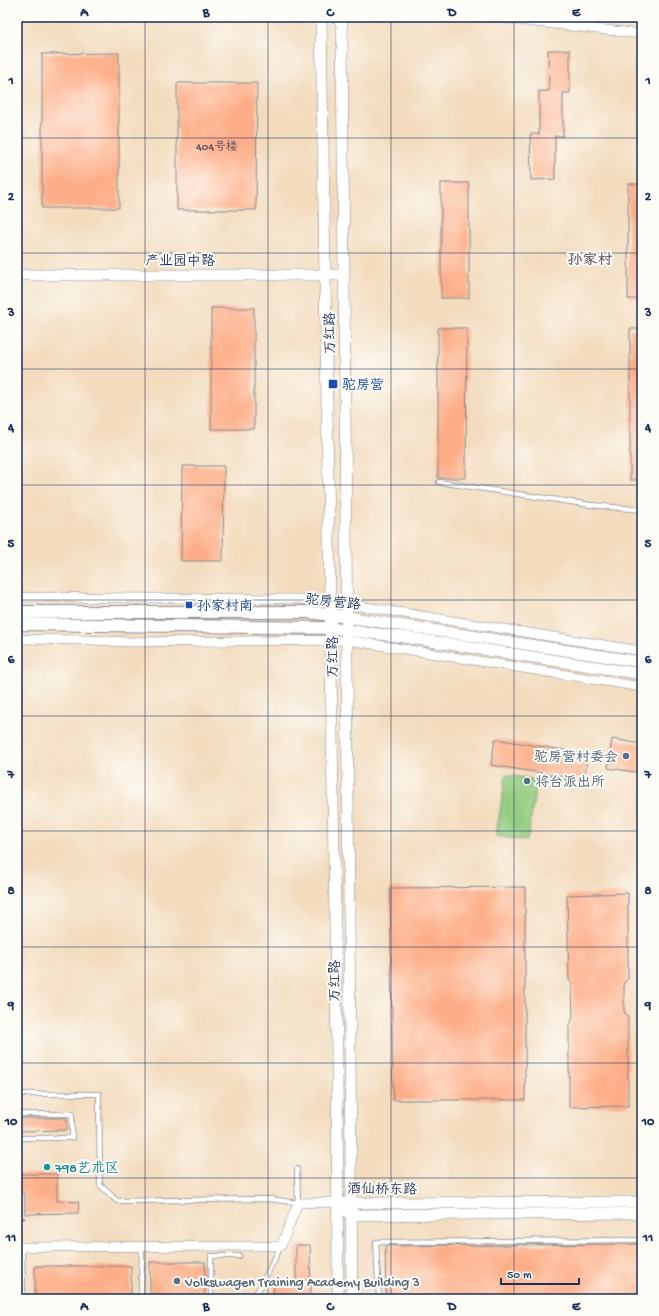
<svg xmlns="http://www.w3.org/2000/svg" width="659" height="1316" font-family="'Gochi Hand','LXGW WenKai TC',sans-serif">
<rect width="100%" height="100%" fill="#fdfcf7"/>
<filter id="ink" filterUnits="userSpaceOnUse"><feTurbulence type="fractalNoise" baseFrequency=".025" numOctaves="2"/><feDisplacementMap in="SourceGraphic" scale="8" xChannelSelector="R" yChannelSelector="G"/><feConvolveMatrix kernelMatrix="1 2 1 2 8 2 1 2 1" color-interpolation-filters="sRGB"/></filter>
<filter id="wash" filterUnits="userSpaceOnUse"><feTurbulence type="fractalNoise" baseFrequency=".012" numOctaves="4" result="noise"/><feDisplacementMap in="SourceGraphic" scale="16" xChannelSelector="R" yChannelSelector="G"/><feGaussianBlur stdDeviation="0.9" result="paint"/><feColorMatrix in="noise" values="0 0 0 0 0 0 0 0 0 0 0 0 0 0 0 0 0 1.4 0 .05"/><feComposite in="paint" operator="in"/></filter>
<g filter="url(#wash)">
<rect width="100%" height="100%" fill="#f3dcbe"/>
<path fill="#94cd81" stroke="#587e70" d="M506,775L537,780L527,841L496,836Z"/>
<g id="blocks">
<g fill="#fdad87">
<path d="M548,50H570V93H563V136H555V179L531,180L530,134H539V91H549Z"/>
<path d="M119,53V208H42V54Z"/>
<path d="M177,83H257L256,210H177Z"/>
<rect x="441" y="183" width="28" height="115"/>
<rect x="628" y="184" width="14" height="115"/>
<rect x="211" y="308" width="43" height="121"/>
<path d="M438,328H467L466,478H438Z"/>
<rect x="630" y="329" width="12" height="151"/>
<path d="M182,466H224L223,561H181Z"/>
<path d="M495,739L588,754L584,780L491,765Z"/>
<path d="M612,739L642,744V773L608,768Z"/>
<path d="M525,887V1100H393L390,888Z"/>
<path d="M628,893V979L624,982V1012L628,1017V1106L569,1107V1026L573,1018L572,984L569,980L567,895Z"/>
<path d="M17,1118H67V1130L17,1131Z"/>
<path d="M17,1174H57V1201L79,1202L78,1213L25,1214V1194L17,1190Z"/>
<path d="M642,1244V1299H386L385,1246Z"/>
<path d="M296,1245H310L311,1299H273L274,1282L296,1285Z"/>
<rect x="150" y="1262" width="55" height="37"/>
<rect x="35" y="1266" width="96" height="33"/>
</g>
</g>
</g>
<g filter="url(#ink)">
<use href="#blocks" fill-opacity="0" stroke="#87868e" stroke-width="1"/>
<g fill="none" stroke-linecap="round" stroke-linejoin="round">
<g stroke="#87868e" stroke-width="6">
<g id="service">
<path d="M439,482L591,505L642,510"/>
<path d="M17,1094H99L100,1185L117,1201L270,1199L298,1203L297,1169"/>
<path d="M17,1114H72V1138H17"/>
<path d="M22,1247L23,1299"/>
<path d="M141,1299L142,1246"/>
<path d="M211,1299V1256H239"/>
<path d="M252,1299L261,1286L281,1246"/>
<path d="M379,1299L376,1242L642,1240"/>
</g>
</g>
<g stroke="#87868e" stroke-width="10">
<g id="minor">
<path d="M490,17L642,34"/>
<path d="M17,597L300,599L347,604L642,651"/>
<path d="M17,639L90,640L127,642L347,640L642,687"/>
<path d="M17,1247L281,1246L298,1203L337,1202"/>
</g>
</g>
<g stroke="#87868e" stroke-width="12">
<g id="tertiary">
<path d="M321,17L337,1057L338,1299"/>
<path d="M337,17L342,24L352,1299"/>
<path d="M17,275H343"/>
<path d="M347,617L642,662"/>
<path d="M331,628L410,638L642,674"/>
<path d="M343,1203L642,1202"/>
<path d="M346,1211L351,1215L642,1213"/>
</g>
</g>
<g stroke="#87868e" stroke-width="14">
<g id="secondary">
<path d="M17,612H308L347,617"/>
<path d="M17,624L331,628"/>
</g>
</g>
<path stroke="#87868e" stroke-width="2" stroke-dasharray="3 3" stroke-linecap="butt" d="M17,1222L26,1217"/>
<use href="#service" stroke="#fff" stroke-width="4.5"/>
<use href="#minor" stroke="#fff" stroke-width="9"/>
<use href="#tertiary" stroke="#fff" stroke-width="11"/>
<use href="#secondary" stroke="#fff" stroke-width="12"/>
</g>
</g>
<path fill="none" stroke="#1b2f5e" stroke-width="1" stroke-opacity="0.55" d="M145,17V1299M268,17V1299M391,17V1299M514,17V1299M17,138H642M17,253H642M17,369H642M17,485H642M17,600H642M17,716H642M17,831H642M17,947H642M17,1063H642M17,1178H642"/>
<g fill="#1a4fb4" stroke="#fdfcf7" stroke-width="1.5">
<rect x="328" y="379" width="10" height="10" rx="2"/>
<rect x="185" y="601" width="8" height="8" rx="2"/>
</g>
<g fill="#5c6f8a" stroke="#fdfcf7" stroke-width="1.5">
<circle cx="626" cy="756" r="4"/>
<circle cx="527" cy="781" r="4"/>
<circle cx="177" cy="1281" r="4"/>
</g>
<circle fill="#0f9aa8" stroke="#fdfcf7" stroke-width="1.5" cx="47" cy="1167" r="4"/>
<g text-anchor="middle" stroke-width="4" stroke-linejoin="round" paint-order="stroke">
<g font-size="12" fill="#544e68">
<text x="217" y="150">404号楼</text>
</g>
<g font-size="14" fill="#1b2f5e" stroke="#fdfcf7">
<text x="180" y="265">产业园中路</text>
<text transform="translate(329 333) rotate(-91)" y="5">万红路</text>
<text transform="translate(333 601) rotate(6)" y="5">驼房营路</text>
<text transform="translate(332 657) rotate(-90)" y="5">万红路</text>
<text transform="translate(334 981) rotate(-90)" y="5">万红路</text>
<text transform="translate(382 1188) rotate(1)" y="5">酒仙桥东路</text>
</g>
<g font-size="14" fill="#164399" stroke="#fdfcf7" text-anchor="start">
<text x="342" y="389">驼房营</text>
<text x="197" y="610">孙家村南</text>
</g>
<g font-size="14" fill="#4e5e75" stroke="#fdfcf7" text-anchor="start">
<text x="618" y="761" text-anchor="end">驼房营村委会</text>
<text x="535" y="786">将台派出所</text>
<text x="185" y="1286">Volkswagen Training Academy Building 3</text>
</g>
<g font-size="14" fill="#0d838f" stroke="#fdfcf7" text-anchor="start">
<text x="55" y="1172">798艺术区</text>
</g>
<g font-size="15" font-weight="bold" fill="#6a5b6c" stroke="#fdfcf7">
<text x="590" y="264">孙家村</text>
</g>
</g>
<rect width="659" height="1316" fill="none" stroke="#fdfcf7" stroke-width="44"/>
<path d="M501 1278v6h78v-6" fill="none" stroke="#1b2f5e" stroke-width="2"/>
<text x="507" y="1278" font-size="12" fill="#1b2f5e" stroke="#fdfcf7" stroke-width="3" paint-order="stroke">50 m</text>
<rect x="22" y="22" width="615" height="1272" fill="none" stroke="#1b2f5e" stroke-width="1.5"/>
<g font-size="13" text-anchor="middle" font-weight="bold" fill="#1b2f5e">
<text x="84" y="16">A</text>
<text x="206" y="16">B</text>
<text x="330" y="16">C</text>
<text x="452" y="16">D</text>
<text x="576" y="16">E</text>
<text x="11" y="84">1</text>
<text x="648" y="84">1</text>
<text x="11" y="200">2</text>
<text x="648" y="200">2</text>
<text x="11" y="316">3</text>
<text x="648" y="316">3</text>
<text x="11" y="431">4</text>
<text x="648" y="431">4</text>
<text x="11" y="547">5</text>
<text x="648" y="547">5</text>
<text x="11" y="663">6</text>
<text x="648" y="663">6</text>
<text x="11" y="778">7</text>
<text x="648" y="778">7</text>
<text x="11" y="894">8</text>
<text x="648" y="894">8</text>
<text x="11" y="1009">9</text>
<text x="648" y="1009">9</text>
<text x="11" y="1125">10</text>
<text x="648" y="1125">10</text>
<text x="11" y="1241">11</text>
<text x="648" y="1241">11</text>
<text x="84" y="1310">A</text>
<text x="206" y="1310">B</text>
<text x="330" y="1310">C</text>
<text x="452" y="1310">D</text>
<text x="576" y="1310">E</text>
</g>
</svg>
